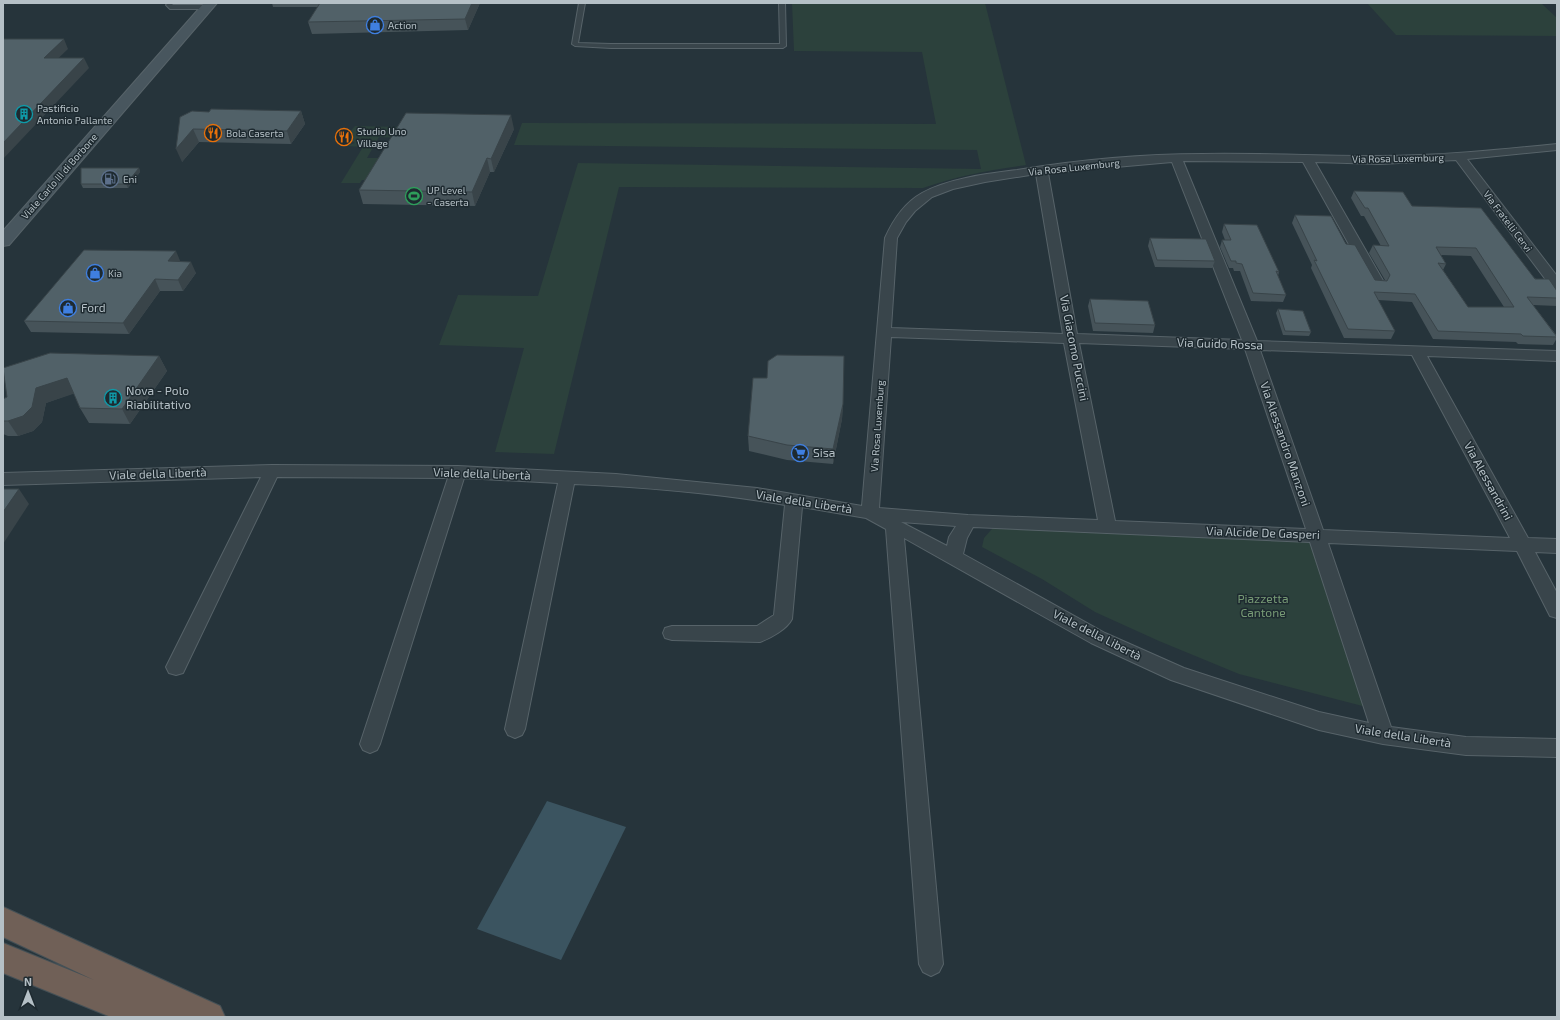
<svg xmlns="http://www.w3.org/2000/svg" width="1560" height="1020" font-family="'Exo 2',sans-serif">
<rect width="100%" height="100%" fill="#26343b"/>
<g fill="#2c413c">
<path d="M792,3H985L1026,165C991,170 956,176 923,188L619,187L554,454L495,452L524,348L439,345L458,295L538,296L578,163L981,169L977,150L514,145L522,123L936,124L922,52L794,51Z"/>
<path d="M1367,3H1541L1557,18V36L1396,35Z"/>
<path d="M355,126L404,127L399,138L379,137L367,158H384L372,180H362L360,183H341L363,147L346,146L355,143L348,138L340,137L348,134Z"/>
<path d="M998,522L1317,536L1374,709L1239,674L1159,641L1095,612L1042,579L982,547L984,538Z"/>
</g>
<path fill="#3b5460" d="M547,801L626,827L561,960L477,929Z"/>
<g fill="none" stroke-linecap="round" stroke-linejoin="round">
<g stroke="#576369" stroke-width="2">
<g id="service">
<path d="M168,3H174L172,5H207L210,7L207,9H170L166,5Z"/>
<path d="M579,3H585L578,43L611,44H780L779,3H785L786,46L783,48H611L575,46L572,44Z"/>
</g>
</g>
<g stroke="#576369" stroke-width="2">
<path id="minor" d="M1557,144V150L1467,159L1557,276V289L1552,288L1456,160L1380,164L1315,162L1385,284L1383,287H1373L1371,284L1303,162L1183,161L1257,341L1557,351V361L1427,356L1528,538L1557,539V553L1535,552L1557,593V618L1550,616L1517,551L1328,543L1391,727L1466,737L1557,739V757L1466,755L1383,744L1319,730L1171,680L1091,643L904,538L943,964L939,972L931,976L923,972L919,964L886,529L866,518L802,507L792,619C787,629 771,638 760,642L672,640L665,638L663,633L665,628L672,626H757L774,615L785,505C716,493 644,487 574,484L525,729L522,735L515,738L508,735L505,729L558,483L464,478L380,744L377,750L370,753L363,750L360,744L448,478L277,477L183,673L176,675L169,673L166,667L261,477L3,485V473L272,465L458,466L616,474L757,488L862,506L885,238C893,220 904,203 922,193C950,178 986,174 1017,170C1078,160 1141,154 1203,154C1261,153 1320,156 1378,156C1438,156 1498,150 1557,144ZM1172,162L1242,340L1077,334L1048,173ZM1036,174L1063,334L891,328L897,238L906,222L915,211L932,197L953,189L985,182ZM891,337L1064,343L1098,520L968,515L879,508ZM1079,343L1245,349L1306,529L1115,521ZM1260,350L1412,355L1510,538L1323,530ZM901,522L956,526L949,537L947,546ZM973,527L1310,542L1369,723L1319,712L1184,668L1105,633L963,554L967,538Z"/>
</g>
<g stroke="#576369" stroke-width="2">
<path id="secondary" d="M204,3H217L9,245L3,246V231Z"/>
</g>
<g stroke="#445056" stroke-width="2">
<path id="motorway" d="M3,907L220,1006L225,1017H111L3,973V943L94,980L3,937Z"/>
</g>
<use href="#service" fill="#39454b" fill-rule="evenodd"/>
<use href="#minor" fill="#39454b" fill-rule="evenodd"/>
<use href="#secondary" fill="#48565e" fill-rule="evenodd"/>
<use href="#motorway" fill="#706057" fill-rule="evenodd"/>
</g>
<g fill="#465359" fill-rule="evenodd">
<path d="M272,3H480L468,30L312,34L308,22L318,7H273Z"/>
<path d="M301,111L305,124L291,144L199,142L182,162L180,117Z"/>
<path d="M514,129L494,172H490L475,206L363,204L359,190Z"/>
<path d="M139,168L140,172L128,188H83L81,184Z"/>
<path d="M1354,191L1412,206L1557,291V306L1533,305L1557,336V338L1553,345L1518,344L1516,342L1433,339L1412,302L1378,300L1395,331L1391,339L1344,338L1311,268L1312,265L1292,223L1295,215L1346,244L1375,280H1385L1369,253L1373,245L1381,246L1364,216H1361L1351,198ZM1441,255L1471,256L1504,307H1468L1443,270L1446,264Z"/>
<path d="M1224,224L1279,272L1278,276L1286,295L1283,302L1251,301L1240,271H1234L1233,268H1229L1220,247L1222,240H1225L1222,232Z"/>
<path d="M1150,238L1215,261L1212,268L1155,267L1148,246Z"/>
<path d="M180,261L196,273L183,291H160L129,334L31,332L24,321Z"/>
<path d="M1090,299L1155,325L1153,333L1093,331L1088,306Z"/>
<path d="M1278,309L1311,332L1309,336L1283,335L1276,313Z"/>
<path d="M159,356L167,371L130,424L89,423L80,408L74,393L46,403L42,422L33,431L18,436H8L3,434V399L7,397Z"/>
<path d="M843,404L842,419L833,464L787,460L749,451L748,436Z"/>
</g>
<g fill="#394449">
<path d="M472,3H480L468,30L465,19Z"/>
<path d="M64,39L68,49L48,68L44,58Z"/>
<path d="M84,58L89,68L3,159V143Z"/>
<path d="M301,111L305,124L291,144L287,131Z"/>
<path d="M511,115L514,129L494,172L491,159Z"/>
<path d="M193,129L199,142L182,162L176,149Z"/>
<path d="M487,158L490,172L475,206L472,192Z"/>
<path d="M139,168L140,172L128,188L126,184Z"/>
<path d="M176,251L181,263L168,261Z"/>
<path d="M191,262L196,273L183,291L178,280Z"/>
<path d="M155,279L160,291L129,334L123,323Z"/>
<path d="M159,356L167,371L130,424L122,409Z"/>
<path d="M67,378L76,393L46,403L42,422L33,431L18,436L8,421L36,388Z"/>
<path d="M843,404L842,419L833,464V449Z"/>
<path d="M19,489L29,504L3,544V512Z"/>
</g>
<g fill="#516168" stroke="#394449" fill-rule="evenodd">
<path d="M320,3H472L465,19L308,22Z"/>
<path d="M3,39H64L44,58H84L3,143Z"/>
<path d="M211,109L301,111L287,131L193,129L176,149L180,117L192,111L209,112Z"/>
<path d="M406,113L511,115L491,159L487,158L472,192L359,190Z"/>
<path d="M81,168H139L126,184H81Z"/>
<path d="M1354,191L1403,192L1412,206L1481,208L1535,279H1549L1557,291V298L1527,297L1557,337L1523,336L1521,334L1438,331L1415,294L1374,292L1395,331L1348,329L1314,260L1317,261L1295,215L1331,216L1346,244L1355,245L1375,280L1387,281L1390,275L1373,245L1389,246L1368,208H1365ZM1436,247L1476,248L1514,307H1468L1438,263L1446,264Z"/>
<path d="M1224,224L1257,225L1279,272L1276,271L1286,295L1253,293L1242,264L1236,263V261H1231L1222,240H1231Z"/>
<path d="M1150,238L1206,239L1215,261L1157,260Z"/>
<path d="M84,250L176,251L168,261L191,262L178,280L155,279L123,323L24,321Z"/>
<path d="M1090,299L1148,301L1155,325L1095,323Z"/>
<path d="M1278,309L1303,311L1311,332L1285,331Z"/>
<path d="M50,353L159,356L122,409L80,408L67,378L36,388L32,407L23,416L8,421H3V399L7,397L3,368Z"/>
<path d="M777,355L844,356L843,404L833,449L787,445L748,436L753,378H767L768,361Z"/>
<path d="M3,489H19L3,512Z"/>
</g>
<defs>
<g id="shop-ring" transform="scale(0.9)"><circle r="9.5" fill="#1e2a30" stroke="#3f7fe0" stroke-width="1.5"/><path d="M-5-2.5h2.3a2.7 3.5 0 0 1 5.4 0H5L5.5 6h-11ZM-1.5-2.5h3a1.5 2.3 0 0 0-3 0Z" fill="#3f7fe0"/></g>
<g id="building-ring" transform="scale(0.9)"><circle r="9.5" fill="#1e2a30" stroke="#0f9aa8" stroke-width="1.5"/><path d="M-4-6H4V6H1V3H-1V6H-4ZM-2.5-4.3h1.7v1.8h-1.7ZM.8-4.3h1.7v1.8H.8ZM-2.5-1h1.7V.8h-1.7ZM.8-1h1.7V.8H.8Z" fill="#0f9aa8"/></g>
<g id="restaurant-ring" transform="scale(0.9)"><circle r="9.5" fill="#1e2a30" stroke="#e8710a" stroke-width="1.5"/><path d="M-5-6h1v4h1v-4h1v4h1v-4h1v5L-1.5 .5V6h-2V.5L-5-1ZM5-6V6H3V1.5H1.5Q1.5-4 5-6Z" fill="#e8710a"/></g>
<g id="fuel-ring" transform="scale(0.9)"><circle r="9.5" fill="#1e2a30" stroke="#5c6f8a" stroke-width="1.5"/><path d="M-5.5-6h7V0h2V4h1.3V-2.5L3-4.5l.8-.8L6-3V5H2.5V1h-1V6h-7ZM-4.2-4.7v3.2H.2V-4.7Z" fill="#5c6f8a"/></g>
<g id="stadium-ring" transform="scale(0.9)"><circle r="9.5" fill="#1e2a30" stroke="#2e9e5b" stroke-width="1.5"/><path d="M0-5a6.5 5 0 1 0 0 10a6.5 5 0 1 0 0-10ZM-3.5-1.8h7v3.6h-7Z" fill="#2e9e5b"/></g>
<g id="supermarket-ring" transform="scale(0.9)"><circle r="9.5" fill="#1e2a30" stroke="#3f7fe0" stroke-width="1.5"/><path d="M-6-5.5h2.5l.6 2H6L4.5 2H-2.5L-4.4-4H-6ZM-1.5 3.2a1.3 1.3 0 1 0 .1 0ZM3 3.2a1.3 1.3 0 1 0 .1 0Z" fill="#3f7fe0"/></g>
</defs>
<g fill-rule="evenodd">
<use href="#shop-ring" x="375" y="25"/>
<use href="#building-ring" x="24" y="114"/>
<use href="#restaurant-ring" x="213" y="133"/>
<use href="#restaurant-ring" x="344" y="137"/>
<use href="#fuel-ring" x="110" y="179"/>
<use href="#stadium-ring" x="414" y="196"/>
<use href="#shop-ring" x="95" y="273"/>
<use href="#shop-ring" x="68" y="308"/>
<use href="#building-ring" x="113" y="398"/>
<use href="#supermarket-ring" x="800" y="453"/>
</g>
<g text-anchor="middle" stroke-width="3" stroke-linejoin="round" paint-order="stroke">
<g font-size="10" fill="#b5c0c6" stroke="#1e2a30" text-anchor="start">
<text x="388" y="29">Action</text>
<text x="37" y="112">Pastificio<tspan x="37" dy="12">Antonio Pallante</tspan></text>
<text x="357" y="135">Studio Uno<tspan x="357" dy="12">Village</tspan></text>
<text x="226" y="137">Bola Caserta</text>
<text x="123" y="183">Eni</text>
<text x="427" y="194">UP Level<tspan x="427" dy="12">- Caserta</tspan></text>
<text x="108" y="277">Kia</text>
</g>
<g font-size="10" fill="#b5c0c6" stroke="#1e2a30">
<text transform="translate(1398 158) rotate(-1)" y="4">Via Rosa Luxemburg</text>
<text transform="translate(1074 167) rotate(-6)" y="4">Via Rosa Luxemburg</text>
<text transform="translate(59 176) rotate(-49)" y="4">Viale Carlo III di Borbone</text>
<text transform="translate(1508 221) rotate(53)" y="4">Via Fratelli Cervi</text>
<text transform="translate(877 426) rotate(-86)" y="4">Via Rosa Luxemburg</text>
</g>
<g font-size="12" fill="#b5c0c6" stroke="#1e2a30" text-anchor="start">
<text x="81" y="312">Ford</text>
<text x="126" y="395">Nova - Polo<tspan x="126" dy="14">Riabilitativo</tspan></text>
<text x="813" y="457">Sisa</text>
</g>
<g font-size="12" fill="#b5c0c6" stroke="#1e2a30">
<text transform="translate(1220 344) rotate(2)" y="4">Via Guido Rossa</text>
<text transform="translate(1074 348) rotate(79)" y="4">Via Giacomo Puccini</text>
<text transform="translate(1285 444) rotate(71)" y="4">Via Alessandro Manzoni</text>
<text transform="translate(158 474) rotate(-2)" y="4">Viale della Libertà</text>
<text transform="translate(482 474) rotate(2)" y="4">Viale della Libertà</text>
<text transform="translate(1488 481) rotate(61)" y="4">Via Alessandrini</text>
<text transform="translate(804 502) rotate(9)" y="4">Viale della Libertà</text>
<text transform="translate(1263 533) rotate(2)" y="4">Via Alcide De Gasperi</text>
<text transform="translate(1097 635) rotate(27)" y="4">Viale della Libertà</text>
<text transform="translate(1403 736) rotate(9)" y="4">Viale della Libertà</text>
</g>
<g font-size="12" fill="#779a75" stroke="#1e2a30">
<text x="1263" y="603">Piazzetta<tspan x="1263" dy="14">Cantone</tspan></text>
</g>
</g>
<rect width="1560" height="1020" fill="none" stroke="#b5c0c6" stroke-width="8"/>
<g transform="translate(28 992)" stroke="#1e2a30" stroke-width="3" paint-order="stroke">
<path d="M0-3L7 15L0 10L-7 15Z" fill="#b5c0c6"/>
<text y="-6" font-size="11" font-weight="bold" text-anchor="middle" fill="#b5c0c6">N</text>
</g>
</svg>
